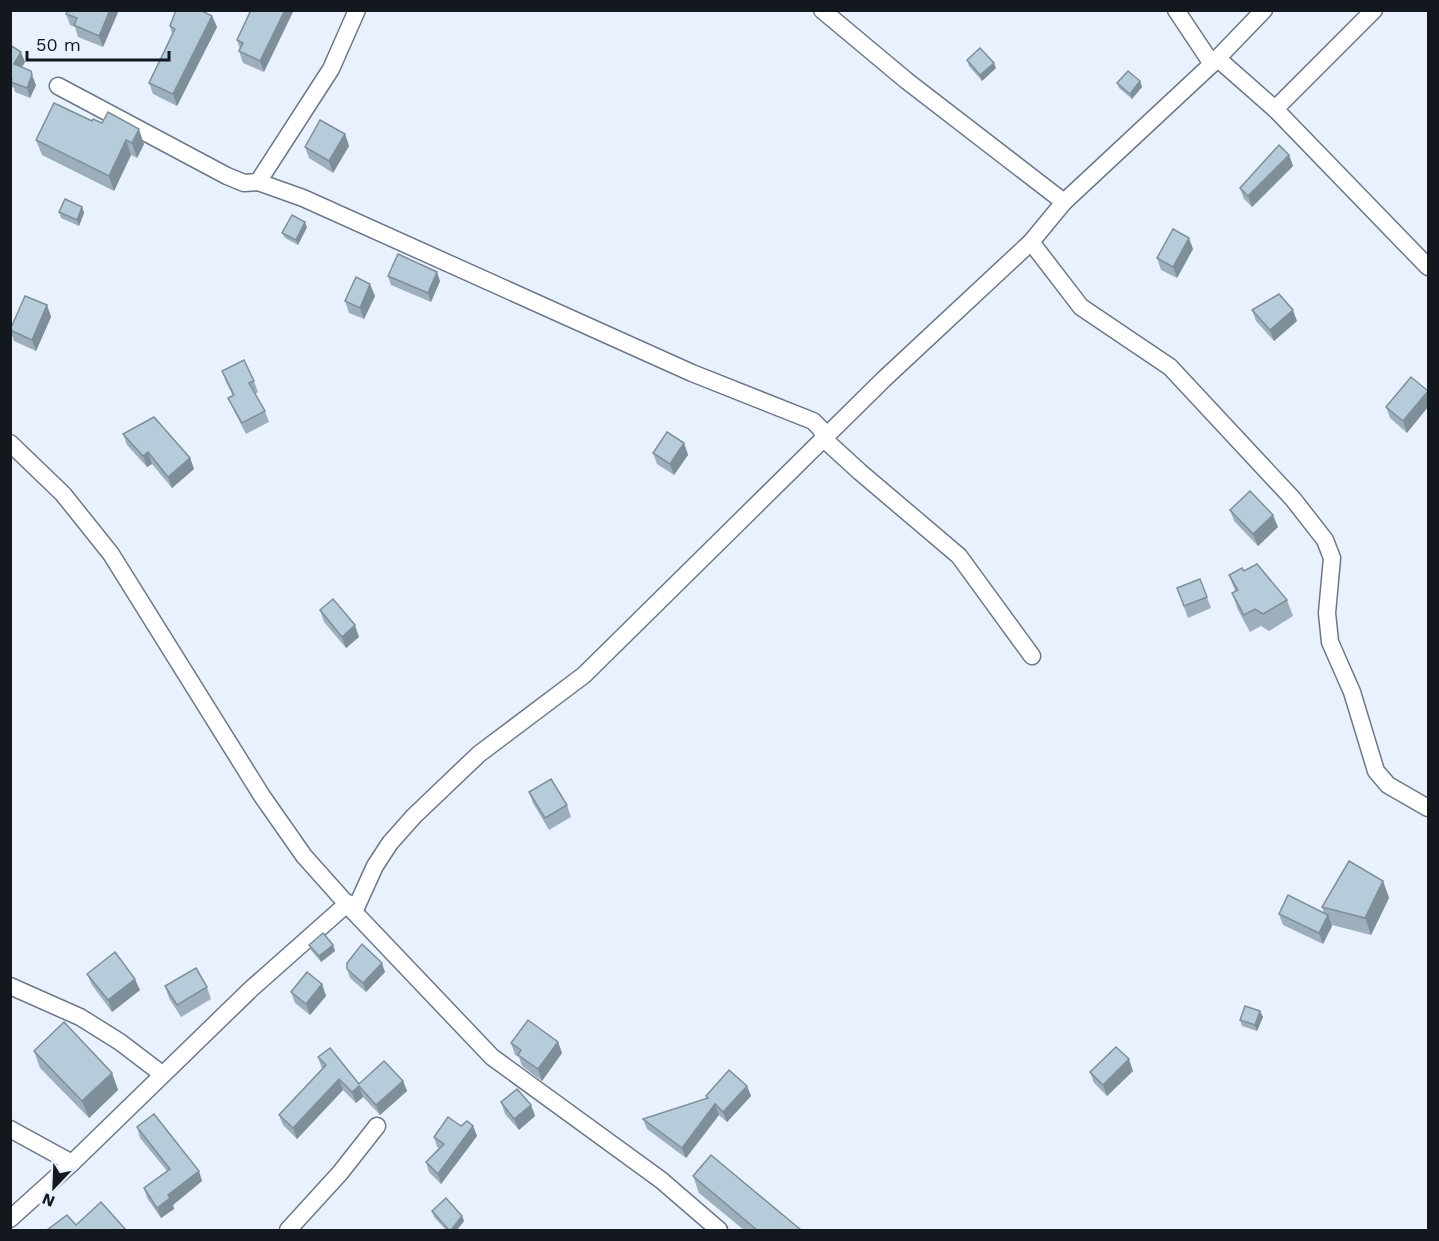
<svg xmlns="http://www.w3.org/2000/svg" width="1439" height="1241" font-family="'Work Sans',sans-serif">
<rect width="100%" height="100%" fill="#e9f1fe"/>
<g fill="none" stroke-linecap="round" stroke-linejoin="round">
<g stroke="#6c788a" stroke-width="19">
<g id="street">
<path d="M822,10L907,81L1064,202"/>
<path d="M1176,10L1212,64"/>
<path d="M1217,58L1275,109L1428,267"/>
<path d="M58,86L227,176L244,183L258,182L331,69L357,10"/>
<path d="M1275,109L1374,10"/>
<path d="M258,182L303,198L692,373L813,421L821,429L825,440L860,472L959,556L1032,656"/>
<path d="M1031,242L1081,307L1170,367L1293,499L1325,540L1332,558L1327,613L1330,642L1352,692L1376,771L1388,785L1428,808"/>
<path d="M10,443L63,494L111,554L262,796L304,856L354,912L492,1057L661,1180L719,1230"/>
<path d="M354,912L375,866L390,843L414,816L479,754L584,675L884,379L1031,242L1064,202L1212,64L1264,10"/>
<path d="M10,986L80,1017L120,1042L162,1074"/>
<path d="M10,1129L72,1163"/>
<path d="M10,1219L72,1163L251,989L348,903"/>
<path d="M288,1230L340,1173L377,1126"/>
</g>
</g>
<use href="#street" stroke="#fff" stroke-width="16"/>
</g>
<g fill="#9dafbc">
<path d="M119,10L103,47L78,37L75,27L70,25L66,14Z"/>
<path d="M251,10L264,72L243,63L239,51L240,49L237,40Z"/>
<path d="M212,16L217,27L177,106L153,94L149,83L172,34L170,26Z"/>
<path d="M10,45L25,62L22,67L36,85L30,98L15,92L14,88L10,86Z"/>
<path d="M967,60L996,68L982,81L969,66Z"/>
<path d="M1140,81L1142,87L1132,99L1119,88L1117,83Z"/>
<path d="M92,121L102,123L144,144L137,158L131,155L114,191L42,155L36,140Z"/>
<path d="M345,134L349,146L333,173L309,158L305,147Z"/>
<path d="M1289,155L1293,166L1252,207L1244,199L1240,188Z"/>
<path d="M82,207L84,213L79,226L61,218L59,212Z"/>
<path d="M307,227L298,245L285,238L282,233Z"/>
<path d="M1193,249L1177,278L1161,270L1157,258Z"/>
<path d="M388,276L440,281L431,302L391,285Z"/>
<path d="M375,296L364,319L349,313L345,301Z"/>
<path d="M47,305L51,317L36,351L14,341L10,329Z"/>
<path d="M1252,310L1297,321L1274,341L1256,321Z"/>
<path d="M222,371L254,381L258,392L255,394L265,411L269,422L246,434L233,409L228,398L233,396L226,382Z"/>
<path d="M1411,377L1407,433L1390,418L1386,407Z"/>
<path d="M123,434L190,458L194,469L172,488L152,464L147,467L127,445Z"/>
<path d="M684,443L688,455L674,475L657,464L653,453Z"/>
<path d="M1230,510L1278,527L1258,546L1234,521Z"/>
<path d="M1244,571L1287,600L1293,616L1269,631L1261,626L1250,632L1238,610L1232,593L1235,591L1229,575Z"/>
<path d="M1200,579L1211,608L1188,618L1177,588Z"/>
<path d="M320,610L359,637L346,648L324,622Z"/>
<path d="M529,792L567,805L571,817L549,830L533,803Z"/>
<path d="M1383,881L1389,898L1371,935L1332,925V926L1323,944L1283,925L1279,914L1324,913L1322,907Z"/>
<path d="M309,945H333L335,951L321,962L311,950Z"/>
<path d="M347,969L385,972L366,992L350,978Z"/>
<path d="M87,974L140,990L112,1012L92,985Z"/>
<path d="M322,984L326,996L310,1015L295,1003L291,992Z"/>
<path d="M165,986L207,987L211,999L181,1017L169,998Z"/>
<path d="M1260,1011L1263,1017L1257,1031L1242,1026L1240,1020Z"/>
<path d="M558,1042L562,1053L542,1081L522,1066L519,1057L515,1055L511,1043Z"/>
<path d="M34,1051L112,1073L118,1090L89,1118L40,1068Z"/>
<path d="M318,1057L359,1084L403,1081L407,1091L380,1115L363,1097L356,1103L343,1090L297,1139L283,1125L279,1115L322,1069Z"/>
<path d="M1133,1071L1107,1096L1094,1083L1090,1072Z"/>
<path d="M747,1086L751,1096L727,1122L719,1115L686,1158L647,1129L643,1119L707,1099L706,1096Z"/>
<path d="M501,1102L531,1105L535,1116L519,1130L505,1114Z"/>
<path d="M461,1126H473L477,1136L441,1184L429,1172L426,1162L439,1148L437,1147L434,1137Z"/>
<path d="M137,1127L202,1181L173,1205L174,1209L161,1218L147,1198L144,1188L167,1171L140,1138Z"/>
<path d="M693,1176L801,1230H744L699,1193Z"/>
<path d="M432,1211L462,1216L464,1221L457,1230H446L434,1217Z"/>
</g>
<g fill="#7f8f99">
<path d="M110,10H119L103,47L99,36Z"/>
<path d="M285,10H294L264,72L260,61Z"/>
<path d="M212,16L217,27L177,106L173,94Z"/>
<path d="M21,52L25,62L18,74L14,64Z"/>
<path d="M994,63L996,68L982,81L980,75Z"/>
<path d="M32,75L36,85L30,98L27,88Z"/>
<path d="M1140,81L1142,87L1132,99L1130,94Z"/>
<path d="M139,129L144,144L137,158L132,143Z"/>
<path d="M345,134L349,146L333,173L329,161Z"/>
<path d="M126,140L131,155L114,191L109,176Z"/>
<path d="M1289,155L1293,166L1252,207L1248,196Z"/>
<path d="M82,207L84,213L79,226L77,220Z"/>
<path d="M305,222L307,227L298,245L296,240Z"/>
<path d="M1189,238L1193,249L1177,278L1173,267Z"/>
<path d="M437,272L440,281L431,302L428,293Z"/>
<path d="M370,284L375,296L364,319L360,308Z"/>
<path d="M47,305L51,317L36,351L32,340Z"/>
<path d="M1293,310L1297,321L1274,341L1270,330Z"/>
<path d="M1428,391V407L1407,433L1403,421Z"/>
<path d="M684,443L688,455L674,475L670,464Z"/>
<path d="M148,452L152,464L147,467L143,456Z"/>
<path d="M190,458L194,469L172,488L168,477Z"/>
<path d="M1273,515L1278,527L1258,546L1253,534Z"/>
<path d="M355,625L359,637L346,648L342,637Z"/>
<path d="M1383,881L1389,898L1371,935L1365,918Z"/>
<path d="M1328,915L1332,926L1323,944L1319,933Z"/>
<path d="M333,945L335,951L321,962L319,956Z"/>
<path d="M382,963L385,972L366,992L363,983Z"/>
<path d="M135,979L140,990L112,1012L108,1000Z"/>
<path d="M322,984L326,996L310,1015L306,1004Z"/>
<path d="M1260,1011L1263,1017L1257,1031L1255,1025Z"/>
<path d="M558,1042L562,1053L542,1081L538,1069Z"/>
<path d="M1129,1059L1133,1071L1107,1096L1103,1085Z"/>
<path d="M112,1073L118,1090L89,1118L82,1101Z"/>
<path d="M339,1079L343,1090L297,1139L293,1128Z"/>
<path d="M403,1081L407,1091L380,1115L376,1105Z"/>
<path d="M359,1086L363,1097L356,1103L352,1092Z"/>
<path d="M747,1086L751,1096L727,1122L723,1112Z"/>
<path d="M715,1104L719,1115L686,1158L682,1148Z"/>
<path d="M531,1105L535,1116L519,1130L514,1119Z"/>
<path d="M473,1126L477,1136L441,1184L438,1174Z"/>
<path d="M199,1171L202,1181L173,1205L174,1209L161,1218L157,1208L168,1195Z"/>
<path d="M462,1216L464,1221L457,1230H451Z"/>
</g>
<g fill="#b6ccdb" stroke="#7f8f99" stroke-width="1.5">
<path d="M68,10H110L99,36L74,25L77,18L66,14Z"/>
<path d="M176,10H200L212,16L173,94L149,83L175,29L170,26Z"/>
<path d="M251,10H285L260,61L239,51L243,43L237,40Z"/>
<path d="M10,45L21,52L14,64L31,71L32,75L27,88L11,82L12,79L10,78Z"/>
<path d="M980,48L994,63L980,75L967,60Z"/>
<path d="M1128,71L1140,81L1130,94L1117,83Z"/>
<path d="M54,103L92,121L93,119L102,123L108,112L139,129L132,143L126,140L109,176L36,140Z"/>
<path d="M320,120L345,134L329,161L305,147Z"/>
<path d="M1279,145L1289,155L1248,196L1240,188Z"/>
<path d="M65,199L82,207L77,220L59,212Z"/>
<path d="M292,215L305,222L296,240L282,233Z"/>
<path d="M1173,229L1189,238L1173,267L1157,258Z"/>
<path d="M398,254L437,272L428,293L388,276Z"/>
<path d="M356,277L370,284L360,308L345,301Z"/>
<path d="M1279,294L1293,310L1270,330L1252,310Z"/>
<path d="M25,296L47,305L32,340L10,330Z"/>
<path d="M244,360L254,381L249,383L265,411L242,423L228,398L234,395L222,371Z"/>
<path d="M1411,377L1428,391L1403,421L1386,407Z"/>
<path d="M154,417L190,458L168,477L148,452L143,456L123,434Z"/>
<path d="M667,432L684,443L670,464L653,453Z"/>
<path d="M1250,491L1273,515L1253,534L1230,510Z"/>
<path d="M1257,564L1287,600L1263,614L1255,609L1244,615L1232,593L1238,590L1229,575L1242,568L1244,571Z"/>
<path d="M1200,579L1207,597L1184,606L1177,588Z"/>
<path d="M333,599L355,625L342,637L320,610Z"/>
<path d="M551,779L567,805L545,818L529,792Z"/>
<path d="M1349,861L1383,881L1365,918L1322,907Z"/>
<path d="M1288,895L1328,915L1319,933L1279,914Z"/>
<path d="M323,933L333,945L319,956L309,945Z"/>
<path d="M362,944L382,963L363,983L347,969V963Z"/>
<path d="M115,952L135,979L108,1000L87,974Z"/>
<path d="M196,968L207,987L177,1005L165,986Z"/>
<path d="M307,972L322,984L306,1004L291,992Z"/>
<path d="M1245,1006L1260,1011L1255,1025L1240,1020Z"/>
<path d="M528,1020L558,1042L538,1069L518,1055L521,1050L511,1043Z"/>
<path d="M64,1022L112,1073L82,1101L34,1051Z"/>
<path d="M1116,1047L1129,1059L1103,1085L1090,1072Z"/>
<path d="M330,1048L359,1084L384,1061L403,1081L376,1105L359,1086L352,1092L339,1079L293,1128L279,1115L326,1065L318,1057Z"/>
<path d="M729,1070L747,1086L723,1112L715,1104L682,1148L643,1119L708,1098L706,1096Z"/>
<path d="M517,1089L531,1105L514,1119L501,1102Z"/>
<path d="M154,1114L199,1171L168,1195L170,1198L157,1208L144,1188L170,1169L137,1127Z"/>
<path d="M448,1117L461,1126L467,1121L473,1126L438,1174L426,1162L444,1144L434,1137Z"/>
<path d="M711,1155L801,1230H757L693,1176Z"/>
<path d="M446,1198L462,1216L451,1230H449L432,1211Z"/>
<path d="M101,1202L126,1230H47L67,1215L76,1225Z"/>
</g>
<rect width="1439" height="1241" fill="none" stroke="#13181f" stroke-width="24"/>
<g transform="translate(54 1187) rotate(203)" stroke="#e9f1fe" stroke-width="4.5" paint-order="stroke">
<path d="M0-4.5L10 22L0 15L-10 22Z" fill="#13181f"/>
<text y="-9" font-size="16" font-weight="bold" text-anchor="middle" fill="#13181f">N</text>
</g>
<path d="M27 51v9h142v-9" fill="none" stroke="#13181f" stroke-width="3"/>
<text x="36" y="51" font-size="18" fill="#13181f" stroke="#e9f1fe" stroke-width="4.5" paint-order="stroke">50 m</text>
</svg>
